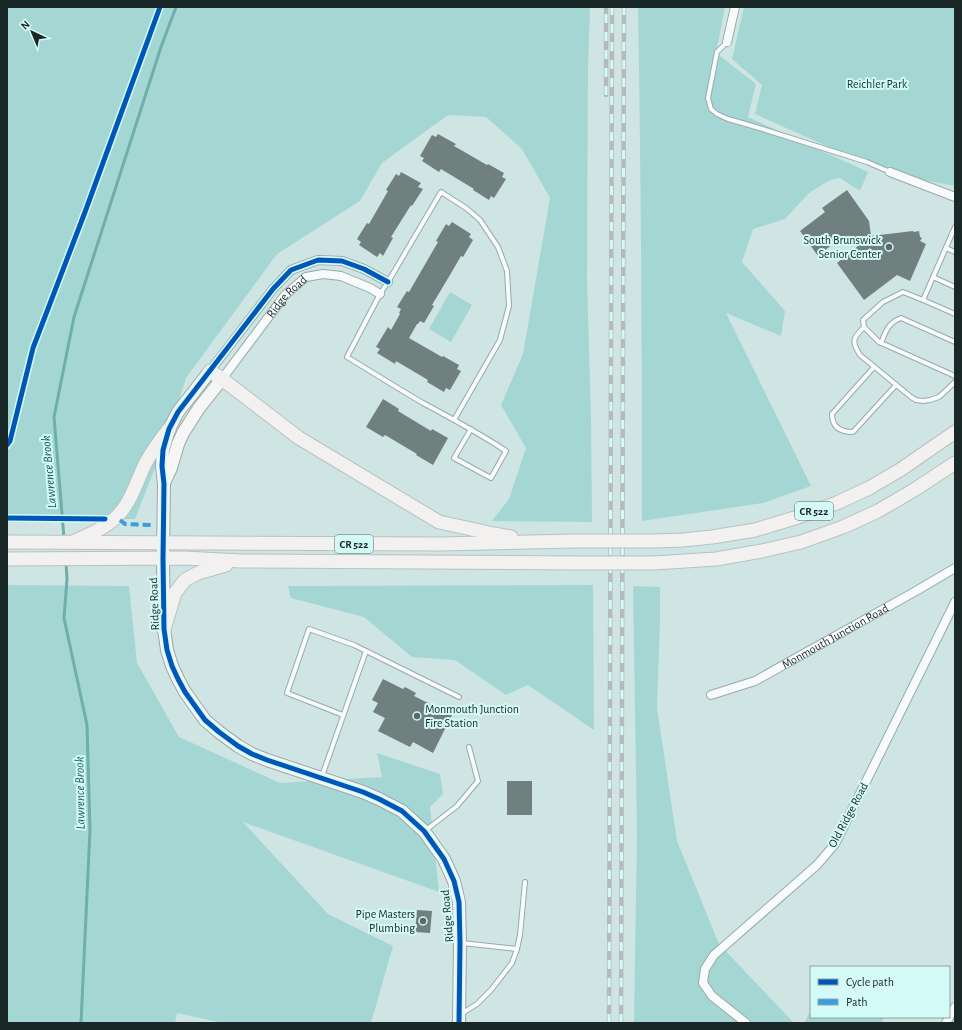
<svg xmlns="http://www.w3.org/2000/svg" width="962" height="1030" font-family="'Alegreya Sans',sans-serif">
<rect width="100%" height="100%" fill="#cfe5e3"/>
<g fill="#a4d7d4">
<path d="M7,7H590L588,67L587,278L591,417L592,522L492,521L509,499L526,448L501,405L523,354L550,198L522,149L486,117L448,115L382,163L360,201L277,254L186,378L167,437L135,519H7Z"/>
<path d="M638,7H725L716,53L756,84L748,117L868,172L860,191L840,178L830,180L809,193L785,219L753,229L742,262L785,311L781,336L726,313L811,486L763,503L642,521C642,350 641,179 638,7Z"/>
<path d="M744,7H955V186L887,173L755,114L762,85L732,59Z"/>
<path d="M450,292L472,305L451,342L429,329Z"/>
<path d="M7,585L129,586L137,663L179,737L280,783L382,777L377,753L440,774L443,794L430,807L439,892L243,822L328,914L393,946L371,1023H222L177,1013L175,1023H7Z"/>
<path d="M593,585L594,730L528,685L506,695L455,660L412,657L364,617L291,598L288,586Z"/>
<path d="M633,586L660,587V622L657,708L677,841L719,944L794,1023H634L637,834Z"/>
<path d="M811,1010V1017H884L882,1023H804Z"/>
</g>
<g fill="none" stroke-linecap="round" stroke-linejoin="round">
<g stroke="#70aeab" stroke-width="3">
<path d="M64,538L54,417L74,317L161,47L176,7"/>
<path d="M66,562L67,579L64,618L87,725L90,830L81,1023"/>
</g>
</g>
<g fill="#70807f">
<path d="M438,134L456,144L454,146L487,165L488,164L504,173L502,177L506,179L494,198L491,196L489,200L473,190L474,189L441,169L439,172L422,161L424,158L420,156L432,135L436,137Z"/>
<path d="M401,172L421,183L418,187L423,189L412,206L411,205L391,237L393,238L383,256L380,253L377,257L359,245L361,242L357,239L367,223L369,224L388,191L386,190L396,174L399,176Z"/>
<path d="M847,190L869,221L871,236L913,231L914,232L919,231L920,237L922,238L920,241L926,244L910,281L897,275L864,300L837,263L858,246L840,238L818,256L800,231L825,212L822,208Z"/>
<path d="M452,222L471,234L469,237L473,240L463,257L461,256L450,275L432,305L434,306L424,323L420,321L418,324H417L409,338L442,357L443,356L459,365L457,369L461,371L450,390L446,388L444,392L427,382L428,380L396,361L395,364L377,353L380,349L376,347L388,327L391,330L400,314L399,313L401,309L397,307L407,291L409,292L438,242L436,241L446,224L449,226Z"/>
<path d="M383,399L399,409L398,411L431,431L432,429L448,438L433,465L416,455L417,454L385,435L383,437L366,427Z"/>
<path d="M383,679L403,689L405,687L416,693L414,696L452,715L433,753L413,742L410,747L378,731L385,718L373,712L378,703L372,700Z"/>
<rect x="507" y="781" width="25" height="34"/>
<path d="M417,910L432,911L430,933L415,932Z"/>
</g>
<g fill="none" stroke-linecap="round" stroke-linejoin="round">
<g stroke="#98a9a8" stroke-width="6">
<g id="lane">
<path d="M727,42L717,52L708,98L711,109L717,114L728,119L756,127L867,162L890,172"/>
<path d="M955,227L923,300L903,292L883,302L863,320L864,327L879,342L955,376"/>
<path d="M946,248L955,252"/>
<path d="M933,277L955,287"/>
<path d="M923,300L955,314"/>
<path d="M864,327C853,338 851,341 860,355L911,397L916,400L923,401L930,400L939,397L955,382"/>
<path d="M881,343C886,331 888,323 901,318L955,342"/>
<path d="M874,367L832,414C832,427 840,432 853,432L896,385"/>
<path d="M454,420L500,340L509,306L507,271L498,247L480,220L466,208L441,192L388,282L380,294L347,357C372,372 397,388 423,403C451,418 479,433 506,451L491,478L454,458L471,429"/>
<path d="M366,651L459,697"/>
<path d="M322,776L366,651L354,645L309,629L287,693L343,715"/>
<path d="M426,830L457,806L478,781L469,747"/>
<path d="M462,943L517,949L520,935L525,882"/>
<path d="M461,1014L477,1004L491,990L512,963L517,949"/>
</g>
</g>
<g stroke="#98a9a8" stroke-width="10">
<g id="street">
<path d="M727,42L735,7"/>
<path d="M890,172L955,197"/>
<path d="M210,371L273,289L291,270L318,260L342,261L364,269L388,282"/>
<path id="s1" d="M222,379L285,295L306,277L323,274L341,276L370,288L380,294"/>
<path id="s2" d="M711,695L755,681L916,591L955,568"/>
<path d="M746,1023L712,996L703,983L705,969L714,955L817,865L835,844L955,602"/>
<path d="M946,1023L955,1007"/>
</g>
</g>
<g stroke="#98a9a8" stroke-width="14">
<g id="secondary">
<path d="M210,371L178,412L169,429L163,450L162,466L164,484L163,559L164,629L167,650L172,666L178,679L185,692L205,720L219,732L238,746L252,754L267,760L363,792L379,799L402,811L424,831L444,859L454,881L459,902L460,943L459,1023"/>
<path d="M164,483L171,468L178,444L183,433L199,408L222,379"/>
</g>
</g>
<g stroke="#b7c2c1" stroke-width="15">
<g id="primary">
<path d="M210,371L222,379L299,438L439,522L494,534L511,537"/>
<path d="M75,541C88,535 102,530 113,520C130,506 136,483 145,464C152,451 160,440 169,429"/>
<path d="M655,541L683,540L712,537L755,530L798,517L837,503L869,488L900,470L955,432"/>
<path d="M7,542L441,544L573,541"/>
<path d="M7,559L184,558L241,561L573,563"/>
<path d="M654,563L716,559L762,551L801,542L843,527L878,511L914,490L955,463"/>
<path d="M164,629L175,593L185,580L198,573L226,565"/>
</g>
</g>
<use href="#lane" stroke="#f8fbfb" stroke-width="4"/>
<use href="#street" stroke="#f8fbfb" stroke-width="8"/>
<use href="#secondary" stroke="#f5f6f5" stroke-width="12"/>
<use href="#primary" stroke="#f2f1f0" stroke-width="13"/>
<g stroke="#b5baba" stroke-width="4.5">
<g id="rail">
<path d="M606,95V7"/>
<path d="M609,1023L612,7"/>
<path d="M621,1023L624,7"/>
</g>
</g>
<use href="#rail" stroke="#d4faf7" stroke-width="3" stroke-dasharray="9" stroke-linecap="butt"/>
<g stroke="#b7c2c1" stroke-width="15" stroke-linecap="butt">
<g id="primary-bridge">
<path d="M573,541H655"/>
<path d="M573,563H654"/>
</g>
</g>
<use href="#primary-bridge" stroke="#f2f1f0" stroke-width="13"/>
<path stroke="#3b9ce0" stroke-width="4" stroke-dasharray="8 4" stroke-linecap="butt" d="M120,520L125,524L151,525"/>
<g stroke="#d4faf7" stroke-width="8">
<g id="cycleway">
<path d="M388,282L364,269L342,261L318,260L291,270L273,289L178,412L169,429L163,450L162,466L164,484L163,559L164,629L167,650L172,666L178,679L185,692L205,720L219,732L238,746L252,754L267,760L363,792L379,799L402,811L424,831L444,859L454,881L459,902L460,943L459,1023"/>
<path d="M7,445L10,441L33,348L85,212L160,7"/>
<path d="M7,518L105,519"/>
</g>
</g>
<use href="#cycleway" stroke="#0057b8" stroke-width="5"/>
</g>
<g fill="#596a68" stroke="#d4faf7" stroke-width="1.5">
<circle cx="889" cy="247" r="4"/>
<circle cx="417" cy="716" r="4"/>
<circle cx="423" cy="921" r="4"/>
</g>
<g text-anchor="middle" stroke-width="4" stroke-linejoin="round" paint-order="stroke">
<g fill="#d4faf7" stroke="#516665" stroke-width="1">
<rect x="795" y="502" width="38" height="18" rx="3"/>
<rect x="335" y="535" width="38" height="18" rx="3"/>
</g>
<g font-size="11" font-weight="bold" fill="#192726">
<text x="814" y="515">CR 522</text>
<text x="354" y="548">CR 522</text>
</g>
<g font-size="12" fill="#0c3432" stroke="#d4faf7">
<text x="877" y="88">Reichler Park</text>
</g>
<g font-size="12" fill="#192726" stroke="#d4faf7" text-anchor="end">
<text x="881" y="244">South Brunswick<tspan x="881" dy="14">Senior Center</tspan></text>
<text x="425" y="713" text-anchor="start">Monmouth Junction<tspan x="425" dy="14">Fire Station</tspan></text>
<text x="415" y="918">Pipe Masters<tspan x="415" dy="14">Plumbing</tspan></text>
</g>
<g font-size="12" fill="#192726" stroke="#d4faf7">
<text dy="4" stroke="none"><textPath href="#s1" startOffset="105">Ridge Road</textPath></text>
<text transform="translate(154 604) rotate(-92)" y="4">Ridge Road</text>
<text dy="4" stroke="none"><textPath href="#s2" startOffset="138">Monmouth Junction Road</textPath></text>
<text transform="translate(848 815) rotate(-62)" y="4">Old Ridge Road</text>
<text transform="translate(447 916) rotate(-95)" y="4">Ridge Road</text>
</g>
<g font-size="13" font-style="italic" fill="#185b58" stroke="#d4faf7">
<text transform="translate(48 472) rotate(-95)" y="5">Lawrence Brook</text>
<text transform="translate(79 793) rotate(-91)" y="5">Lawrence Brook</text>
</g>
</g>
<rect width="962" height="1030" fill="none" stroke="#192726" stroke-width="16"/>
<rect x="810" y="966" width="140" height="52" fill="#d4faf7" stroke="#89a6a3"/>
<rect x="818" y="979" width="20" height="6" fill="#0057b8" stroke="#89a6a3"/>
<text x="846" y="986" font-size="12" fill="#192726">Cycle path</text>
<rect x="818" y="999" width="20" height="6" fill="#3b9ce0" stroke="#89a6a3"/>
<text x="846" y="1006" font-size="12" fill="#192726">Path</text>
<g transform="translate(32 32) rotate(316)" stroke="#d4faf7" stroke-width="3" paint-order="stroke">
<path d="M0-3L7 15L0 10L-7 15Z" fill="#192726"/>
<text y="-6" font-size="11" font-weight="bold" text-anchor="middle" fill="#192726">N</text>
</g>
</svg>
